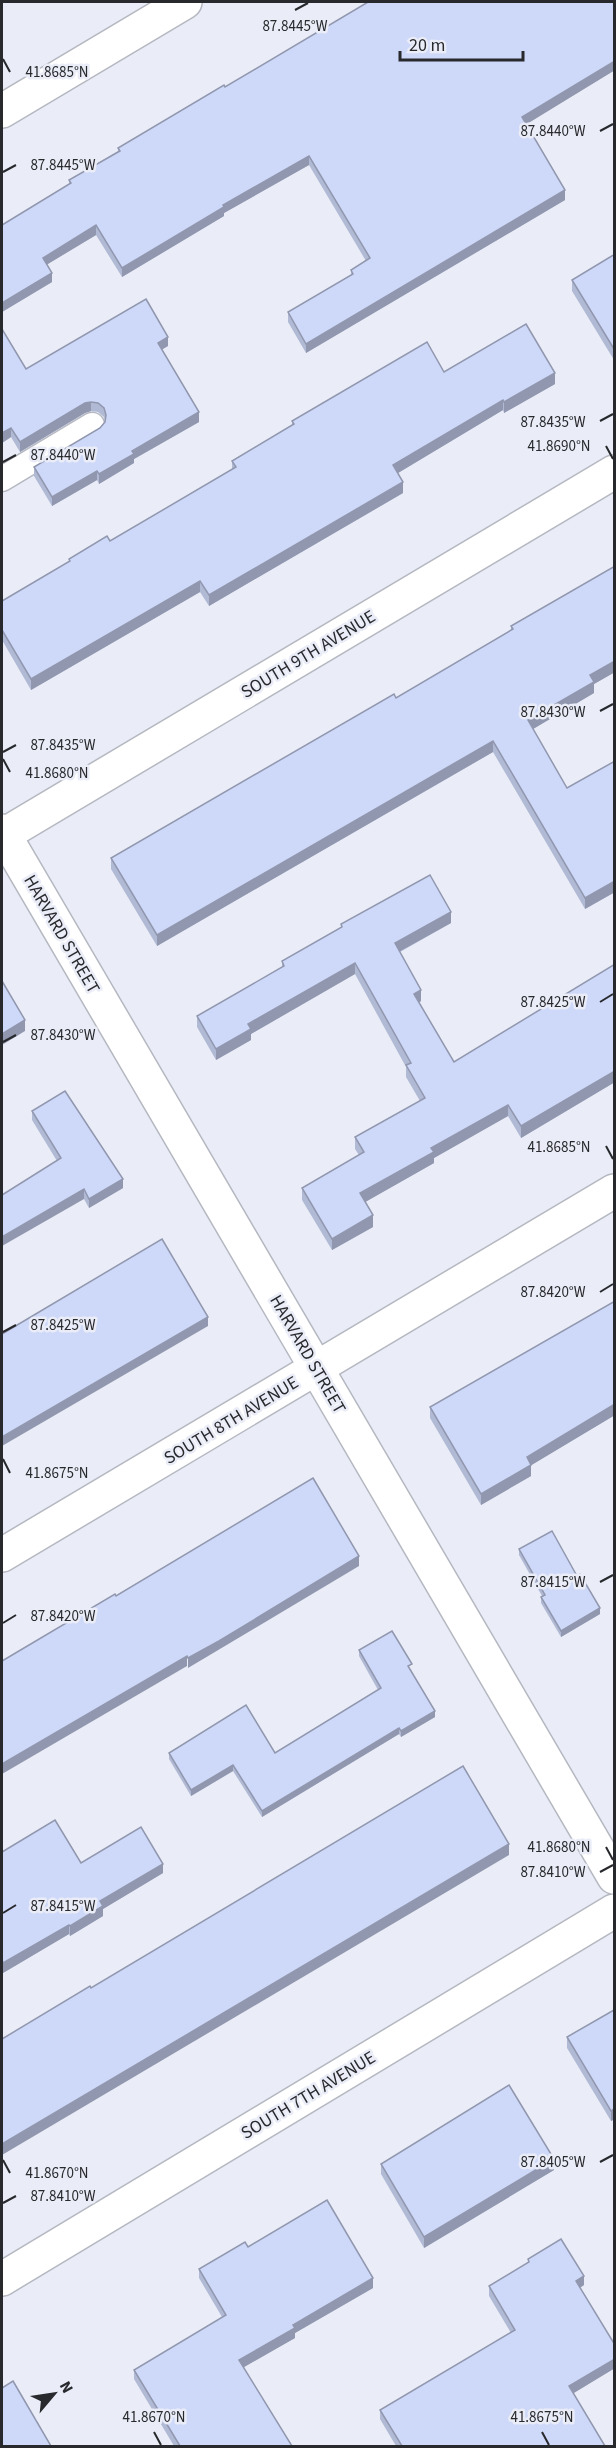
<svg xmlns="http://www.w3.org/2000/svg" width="616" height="2448" font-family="'Source Sans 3',sans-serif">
<rect width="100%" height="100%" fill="#eaedf7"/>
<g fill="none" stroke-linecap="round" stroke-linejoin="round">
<g stroke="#b5b8c1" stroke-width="27">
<path id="service" d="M2,479L92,425"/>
</g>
<g stroke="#b5b8c1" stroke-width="36">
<g id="minor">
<path d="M2,111L185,2"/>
<path d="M2,831L614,1877"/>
<path d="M2,1555L614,1191"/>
<path d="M2,2279L614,1911"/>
</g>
</g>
<g stroke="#b5b8c1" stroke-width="36">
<path id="tertiary" d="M2,836L614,472"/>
</g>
<use href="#service" stroke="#fff" stroke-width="24"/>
<use href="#minor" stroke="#fff" stroke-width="33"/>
<use href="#tertiary" stroke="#fff" stroke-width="33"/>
</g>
<g fill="#b1bad5">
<path d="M615,70L526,124L565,200L306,353L288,322V312L351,275V270L366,261L309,165L224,213V216L122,277L96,235L47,264L52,282L2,312L69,184V180L118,151V148L225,87Z"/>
<path d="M615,254L614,360L572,291V280Z"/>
<path d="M168,346L162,349L199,422L134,459V463L99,484L97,480L52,506L34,476V467L100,428L105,421L104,417L98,412L91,411L85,413L20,452L11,437L2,443L26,369Z"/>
<path d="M444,372L555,384L504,413L503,410L398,473L403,493L209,606L200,592L31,690L2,640V601L69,562V559L110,541L232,470V461L292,425V421Z"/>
<path d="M615,566V672L594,684V693L533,729L567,788L615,761V892L585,909L493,752L157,946L111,869V858L396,698L511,630V626Z"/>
<path d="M451,923L400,952L421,1001L419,1003L454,1062L615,964V1082L521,1138L508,1116L434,1158V1163L365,1202L373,1227L332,1250L302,1200V1188L359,1155L355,1149V1137L420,1101L406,1077V1067L355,974L251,1034V1040L216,1060L197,1027V1016L282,967V961L341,927V924Z"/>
<path d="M32,1111L123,1188L89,1208L84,1199L57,1161L32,1120Z"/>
<path d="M430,1407L615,1415L531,1465V1476L481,1505L430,1418Z"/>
<path d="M519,1549L577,1576L600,1614L561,1637L541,1603V1597L542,1596L519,1555Z"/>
<path d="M359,1650L412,1670L410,1671L435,1717L401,1737L399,1734L262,1817L233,1771L191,1796L169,1759V1753H275L378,1690L359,1656Z"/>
<path d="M2,1852L81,1863L163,1873L103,1909V1916L70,1936L69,1934L3,1973L2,1970Z"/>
<path d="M615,2011V2119L611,2121L567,2048V2037Z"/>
<path d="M381,2164L554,2170L424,2248L381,2174Z"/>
<path d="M248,2247L373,2288L295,2333V2338L243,2367L292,2446H174L134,2379V2370L222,2317L199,2278V2269Z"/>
<path d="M528,2259L584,2285L580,2288L615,2345V2368L573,2393L605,2446H396L380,2419V2410L511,2333L489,2296V2286L528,2263Z"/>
</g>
<g fill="#9097ae">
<path d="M615,61V70L522,127V117Z"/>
<path d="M309,156V165L224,213V216L122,277V268L223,205Z"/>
<path d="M565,190V200L306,353V344Z"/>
<path d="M96,225V235L43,267V258Z"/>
<path d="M52,273V282L2,312V303Z"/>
<path d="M168,337V346L158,352V343Z"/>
<path d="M555,373V384L504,413V402Z"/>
<path d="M503,400V410L393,476V465Z"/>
<path d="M91,402V411L85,413L20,452V442L85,403Z"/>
<path d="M199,412V422L134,459V463L99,484V474L132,451Z"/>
<path d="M11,428V437L2,443V433Z"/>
<path d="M97,471V480L52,506V497Z"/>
<path d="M403,482V493L209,606V595Z"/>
<path d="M200,581V592L31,690V679Z"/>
<path d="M615,661V672L594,684V693L528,732V720L590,675Z"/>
<path d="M493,741V752L157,946V935Z"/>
<path d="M615,881V892L585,909V898Z"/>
<path d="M451,912V923L395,954V943Z"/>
<path d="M355,963V974L251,1034V1040L216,1060V1049L248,1024Z"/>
<path d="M421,990V1001L414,1005V994Z"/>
<path d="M25,1020V1031L2,1045V1034Z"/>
<path d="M615,1071V1082L521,1138V1126Z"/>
<path d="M508,1105V1116L434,1158V1163L360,1205V1193L431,1148Z"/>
<path d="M123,1179V1188L89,1208V1199Z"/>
<path d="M84,1189V1199L2,1246V1237Z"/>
<path d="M373,1215V1227L332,1250V1239Z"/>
<path d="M208,1317V1326L2,1446V1437Z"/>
<path d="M615,1404V1415L530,1466L531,1465V1476L481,1505V1494L527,1457Z"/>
<path d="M359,1556V1566L188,1668V1658Z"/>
<path d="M600,1608V1614L561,1637V1631Z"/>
<path d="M187,1656V1666L2,1774V1764Z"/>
<path d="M435,1711V1717L401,1737V1731Z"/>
<path d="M399,1728V1734L262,1817V1811Z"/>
<path d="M233,1765V1771L191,1796V1790Z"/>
<path d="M509,1844V1855L2,2155V2144Z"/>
<path d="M163,1864V1873L103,1909V1916L70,1936V1926L100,1901Z"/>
<path d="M69,1925V1934L3,1973V1963Z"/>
<path d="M615,2108V2119L611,2121V2111Z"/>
<path d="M554,2159V2170L424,2248V2237Z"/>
<path d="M584,2276V2285L576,2290V2281Z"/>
<path d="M373,2278V2288L295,2333V2338L239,2370V2360L293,2325Z"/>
<path d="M615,2359V2368L569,2396V2386Z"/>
</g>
<g fill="#ced8f8" stroke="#9097ae" stroke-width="1.5">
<path d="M368,2H614L615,61L522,117L565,190L306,344L288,312L353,274L351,270L370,258L309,156L223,205L224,207L122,268L96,225L43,258L52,273L2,303V225L71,183L69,180L120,151L118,148L224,85L225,87Z"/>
<path d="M615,254V348L614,349L572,280Z"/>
<path d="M146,299L168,337L158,343L199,412L132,451L134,454L99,474L97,471L52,497L34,467L100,428L105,422L106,415L104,408L98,403L91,402L85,403L20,442L11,428L2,433V329L26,369Z"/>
<path d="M526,324L555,373L504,402L503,400L393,465L403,482L209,595L200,581L31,679L2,630V601L70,561L69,559L107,536L110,541L236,467L232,461L294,424L292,421L427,342L444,372Z"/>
<path d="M615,566V661L590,675L594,682L528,720L567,788L615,761V881L585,898L493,741L157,935L111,858L394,694L396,698L513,629L511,626Z"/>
<path d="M430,875L451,912L395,943L421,990L414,994L454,1062L615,964V1071L521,1126L508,1105L431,1148L434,1152L360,1193L373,1215L332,1239L302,1188L364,1152L355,1137L425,1098L406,1065L411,1063L355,963L248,1024L251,1029L216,1049L197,1016L284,966L282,961L342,927L341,924Z"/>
<path d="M2,981L25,1020L2,1034Z"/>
<path d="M65,1091L123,1179L89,1199L84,1189L2,1237V1195L61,1158L32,1111Z"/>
<path d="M162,1239L208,1317L2,1437V1334Z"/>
<path d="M615,1301V1404L527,1457L531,1465L481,1494L430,1407Z"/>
<path d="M313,1478L359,1556L219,1641L188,1658L187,1656L2,1764V1661L115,1594L116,1596Z"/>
<path d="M552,1531L577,1576L580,1574L600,1608L561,1631L541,1597L545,1595L519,1549Z"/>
<path d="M392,1631L412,1664L408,1666L435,1711L401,1731L399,1728L262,1811L233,1765L191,1790L169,1753L246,1705L275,1753L381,1688L359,1650Z"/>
<path d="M463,1766L509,1844L2,2144V2039L90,1986L91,1988Z"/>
<path d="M55,1820L81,1863L141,1827L163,1864L100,1901L103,1906L70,1926L69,1925L3,1963L2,1960V1852Z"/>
<path d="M614,2010L615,2011V2108L611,2111L567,2037Z"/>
<path d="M509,2085L554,2159L424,2237L381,2164Z"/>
<path d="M327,2200L373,2278L293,2325L295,2328L239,2360L292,2446H180L134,2370L226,2315L199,2269L245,2242L248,2247Z"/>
<path d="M561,2239L584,2276L576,2281L615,2345V2359L569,2386L605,2446H402L380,2410L515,2330L489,2286L529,2262L528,2259Z"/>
<path d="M13,2381L51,2446H2V2388Z"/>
</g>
<path fill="none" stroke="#28292d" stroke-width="2" d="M295,10L308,3M3,59L10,72M600,131L613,124M3,172L16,165M600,421L613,414M606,446L613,459M3,462L16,455M600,711L613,704M3,752L16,745M3,759L10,772M600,1002L613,994M3,1042L16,1035M606,1146L613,1159M600,1292L613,1284M3,1332L16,1325M3,1459L10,1473M600,1582L613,1575M3,1623L16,1615M606,1847L613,1860M600,1872L613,1865M3,1913L16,1905M3,2160L10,2173M600,2162L613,2155M3,2203L16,2196M154,2432L161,2445M542,2432L549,2445"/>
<g text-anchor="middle" stroke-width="5" stroke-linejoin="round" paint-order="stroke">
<g font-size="18" fill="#28292d" stroke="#eaedf7">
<text transform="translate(308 654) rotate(-31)" y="6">SOUTH 9TH AVENUE</text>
<text transform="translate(62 934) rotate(60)" y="6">HARVARD STREET</text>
<text transform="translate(308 1354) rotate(60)" y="6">HARVARD STREET</text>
<text transform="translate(231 1420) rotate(-31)" y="6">SOUTH 8TH AVENUE</text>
<text transform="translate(308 2095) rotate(-31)" y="6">SOUTH 7TH AVENUE</text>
</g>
</g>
<g font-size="15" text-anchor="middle" fill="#28292d" stroke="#eaedf7" stroke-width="5" stroke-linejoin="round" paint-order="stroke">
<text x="295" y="31">87.8445°W</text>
<text x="57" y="77">41.8685°N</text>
<text x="553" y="136">87.8440°W</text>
<text x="63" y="170">87.8445°W</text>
<text x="553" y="427">87.8435°W</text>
<text x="559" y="451">41.8690°N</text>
<text x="63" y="460">87.8440°W</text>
<text x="553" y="717">87.8430°W</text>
<text x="63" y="750">87.8435°W</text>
<text x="57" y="778">41.8680°N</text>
<text x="553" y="1007">87.8425°W</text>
<text x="63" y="1040">87.8430°W</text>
<text x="559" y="1152">41.8685°N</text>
<text x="553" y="1297">87.8420°W</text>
<text x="63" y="1330">87.8425°W</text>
<text x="57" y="1478">41.8675°N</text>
<text x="553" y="1587">87.8415°W</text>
<text x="63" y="1621">87.8420°W</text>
<text x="559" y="1852">41.8680°N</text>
<text x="553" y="1877">87.8410°W</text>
<text x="63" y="1911">87.8415°W</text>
<text x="553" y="2167">87.8405°W</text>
<text x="57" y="2178">41.8670°N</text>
<text x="63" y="2201">87.8410°W</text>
<text x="154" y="2422">41.8670°N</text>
<text x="542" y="2422">41.8675°N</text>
</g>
<rect width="616" height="2448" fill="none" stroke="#28292d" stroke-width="6"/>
<g transform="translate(54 2394) rotate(61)" stroke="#eaedf7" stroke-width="4.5" paint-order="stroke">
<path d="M0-4.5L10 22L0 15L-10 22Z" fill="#28292d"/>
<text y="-9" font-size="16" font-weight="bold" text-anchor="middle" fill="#28292d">N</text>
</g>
<path d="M400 51v9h123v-9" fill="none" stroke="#28292d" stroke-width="3"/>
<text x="409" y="51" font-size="18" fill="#28292d" stroke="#eaedf7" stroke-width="4.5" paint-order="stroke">20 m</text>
</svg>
